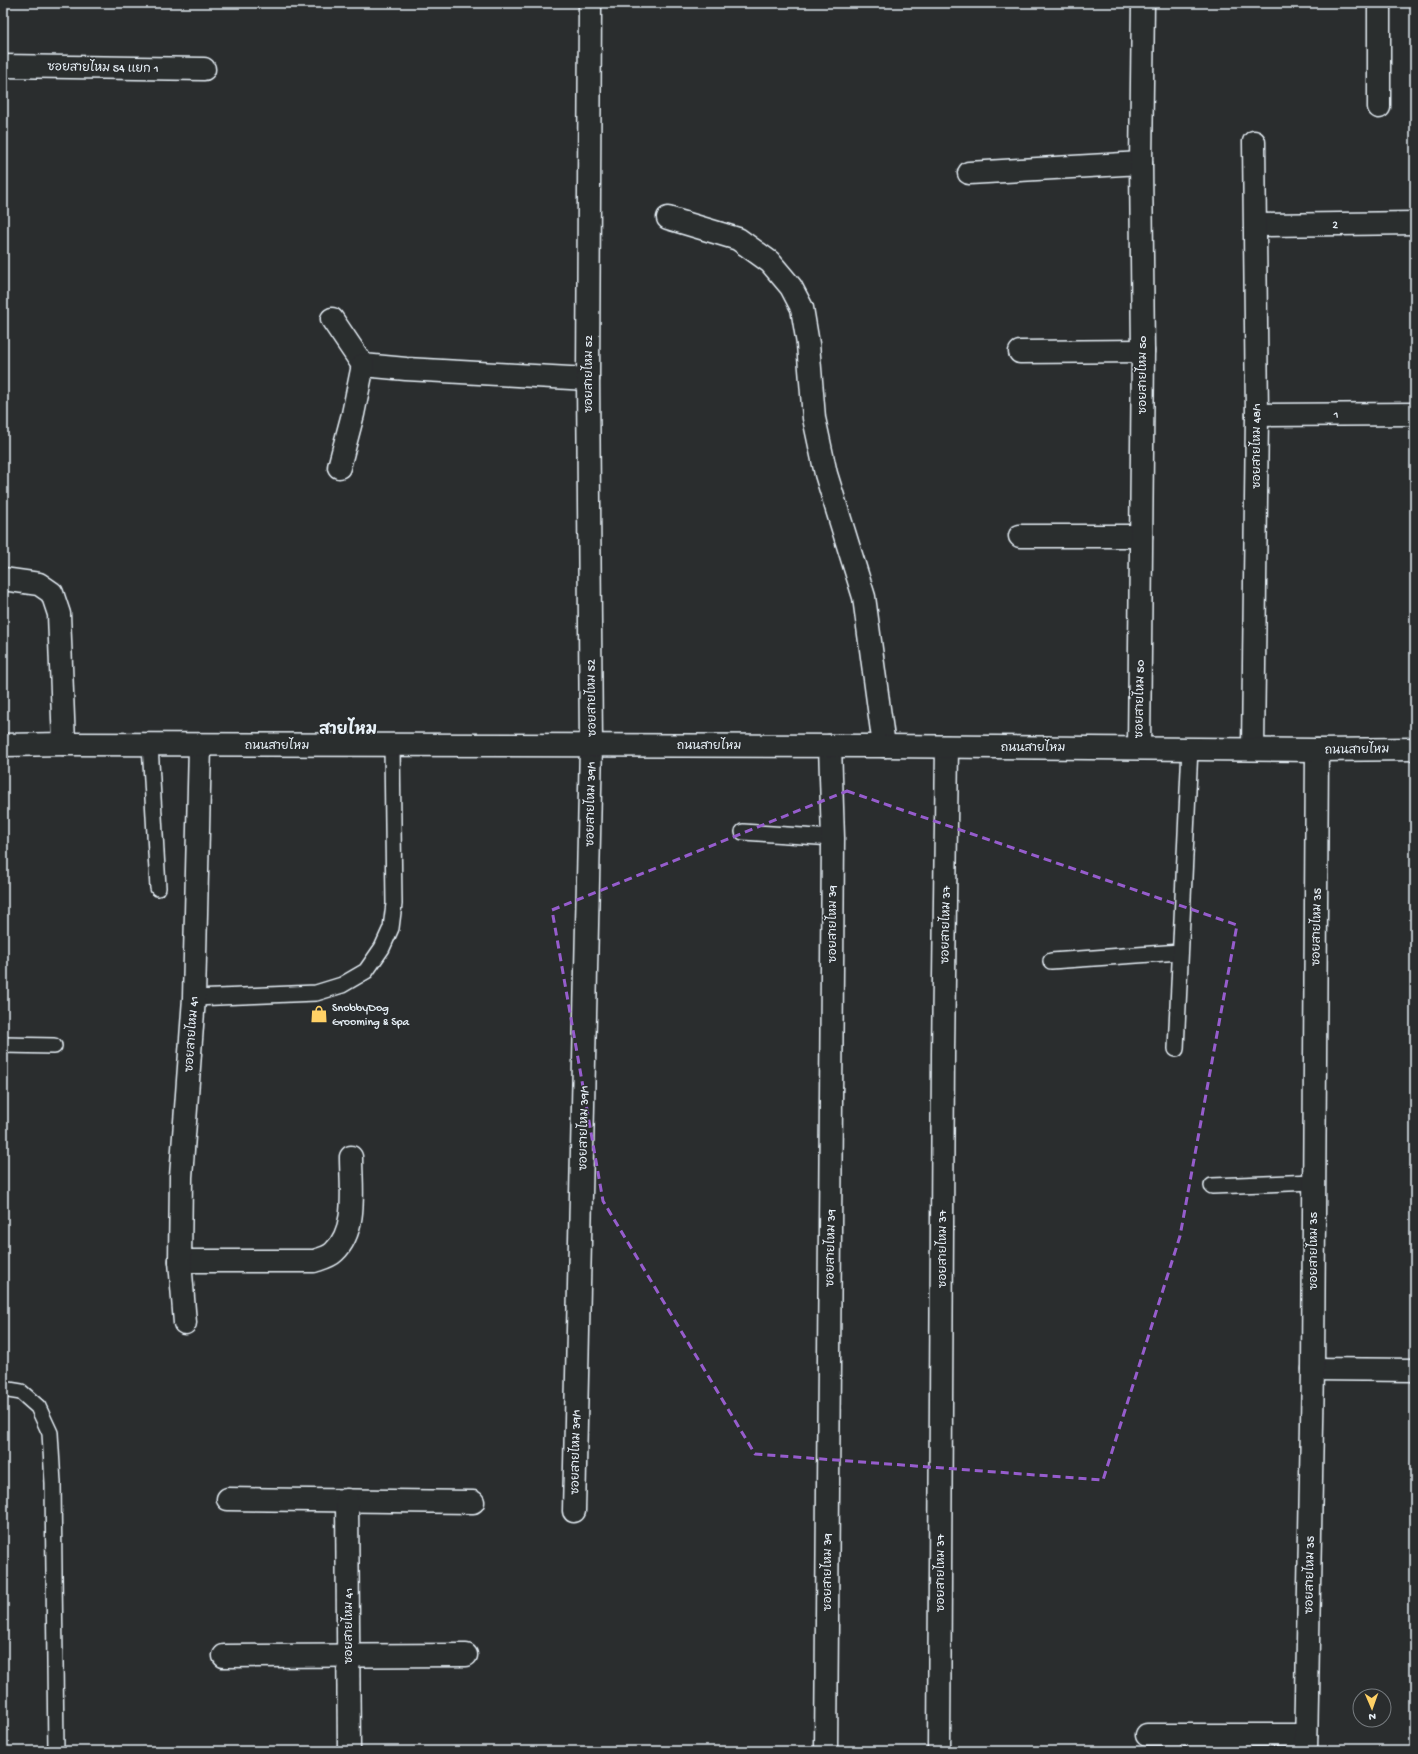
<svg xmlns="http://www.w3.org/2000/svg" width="1418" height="1754" font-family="'Gochi Hand','Playpen Sans Thai',sans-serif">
<rect width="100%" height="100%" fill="#2a2d2e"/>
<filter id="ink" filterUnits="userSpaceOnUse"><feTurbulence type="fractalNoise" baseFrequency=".025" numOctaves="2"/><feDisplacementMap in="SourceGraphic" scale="8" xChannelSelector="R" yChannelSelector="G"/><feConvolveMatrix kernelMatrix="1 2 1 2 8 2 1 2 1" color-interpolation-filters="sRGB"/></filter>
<g filter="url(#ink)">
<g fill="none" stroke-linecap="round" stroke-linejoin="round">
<g stroke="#e8f1f8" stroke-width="18">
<g id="lane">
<path d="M150,744L158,888"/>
<path d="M743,832L833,838"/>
<path d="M1051,961L1180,952"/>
<path d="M194,998L316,993L342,985L366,971L382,948L391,928L394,904L392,745"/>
<path d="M3,1045L54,1046"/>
<path d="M1176,1049L1190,748"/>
<path d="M1212,1186L1313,1182"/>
<path d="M3,1389L21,1392L38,1407L50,1433L53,1483L56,1751"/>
</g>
</g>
<g stroke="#e8f1f8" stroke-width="25">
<g id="street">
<path d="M1379,3V107"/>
<path d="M3,66L204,69"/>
<path d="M969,173L1141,163"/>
<path d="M668,218L738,239L770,262L791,287L802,308L808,344L814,418L826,474L864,597L884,746"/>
<path d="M1256,225L1415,223"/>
<path d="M332,319L363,365L406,369L588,379"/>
<path d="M1020,352L1143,351"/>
<path d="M1257,415L1415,414"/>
<path d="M339,467L353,414L363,365"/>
<path d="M1020,536H1141"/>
<path d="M3,579L39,584L52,593L59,614L64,744"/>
<path d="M1139,748L1143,351L1141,163L1143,3"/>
<path d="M1253,749L1257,415L1254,142"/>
<path d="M180,1261H314C320,1259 329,1257 334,1252C358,1229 351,1188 351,1157"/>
<path d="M185,1323L180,1261L181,1177L194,998L200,745"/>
<path d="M1313,1369L1415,1370"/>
<path d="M228,1499L473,1502"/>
<path d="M347,1500L349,1751"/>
<path d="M574,1511L591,745L588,379L590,3"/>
<path d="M224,1656L466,1655"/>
<path d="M1147,1735H1306"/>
<path d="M826,1751L833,838L830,746"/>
<path d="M939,1751L943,1054L947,747"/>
<path d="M1306,1751L1313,1369L1317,750"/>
</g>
</g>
<g stroke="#e8f1f8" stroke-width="25">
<path id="secondary" d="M3,745L64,744L884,746L1317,750L1415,749"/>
</g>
<use href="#lane" stroke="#2a2d2e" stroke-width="15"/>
<use href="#street" stroke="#2a2d2e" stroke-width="22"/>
<use href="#secondary" stroke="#2a2d2e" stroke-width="22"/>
</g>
</g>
<path fill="none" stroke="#965dcd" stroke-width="3" stroke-dasharray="8 5" stroke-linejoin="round" d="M847,791L1237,925L1180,1236L1103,1480L755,1454L603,1201L552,910Z"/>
<defs>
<g id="shop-bare" transform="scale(1.38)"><path d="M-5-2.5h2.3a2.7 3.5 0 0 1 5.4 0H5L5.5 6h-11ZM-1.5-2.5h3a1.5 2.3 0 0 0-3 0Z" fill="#ffd166" stroke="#2a2d2e" stroke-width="2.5" paint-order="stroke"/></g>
</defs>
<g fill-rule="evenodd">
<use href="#shop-bare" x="319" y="1014"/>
</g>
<g text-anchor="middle" stroke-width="3" stroke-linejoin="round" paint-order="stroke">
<g font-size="12" fill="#e8f1f8" stroke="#2a2d2e">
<text transform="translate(103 67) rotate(1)" y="4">ซอยสายไหม 54 แยก 1</text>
<text transform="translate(1335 224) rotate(-1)" y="4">2</text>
<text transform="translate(588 374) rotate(-90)" y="4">ซอยสายไหม 52</text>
<text transform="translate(1142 375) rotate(-90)" y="4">ซอยสายไหม 50</text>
<text transform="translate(1336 414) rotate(-1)" y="4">1</text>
<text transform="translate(1256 446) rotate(-90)" y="4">ซอยสายไหม 48/1</text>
<text transform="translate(591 698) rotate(-91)" y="4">ซอยสายไหม 52</text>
<text transform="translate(1139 699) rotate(-89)" y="4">ซอยสายไหม 50</text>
<text x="277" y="749">ถนนสายไหม</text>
<text x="709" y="749">ถนนสายไหม</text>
<text x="1033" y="751">ถนนสายไหม</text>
<text transform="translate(1357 749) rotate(-1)" y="4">ถนนสายไหม</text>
<text transform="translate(590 804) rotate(-89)" y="4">ซอยสายไหม 39/1</text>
<text transform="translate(832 924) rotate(-90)" y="4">ซอยสายไหม 39</text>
<text transform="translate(945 925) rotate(-89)" y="4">ซอยสายไหม 37</text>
<text transform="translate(1316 927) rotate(-89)" y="4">ซอยสายไหม 35</text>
<text transform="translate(191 1034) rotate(-86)" y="4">ซอยสายไหม 41</text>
<text transform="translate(583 1128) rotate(-89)" y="4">ซอยสายไหม 39/1</text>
<text transform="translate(830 1248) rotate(-89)" y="4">ซอยสายไหม 39</text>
<text transform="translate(942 1249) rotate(-90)" y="4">ซอยสายไหม 37</text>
<text transform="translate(1313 1251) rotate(-90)" y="4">ซอยสายไหม 35</text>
<text transform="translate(575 1452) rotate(-89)" y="4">ซอยสายไหม 39/1</text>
<text transform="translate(827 1572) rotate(-90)" y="4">ซอยสายไหม 39</text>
<text transform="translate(940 1573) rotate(-90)" y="4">ซอยสายไหม 37</text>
<text transform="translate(1309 1575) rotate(-89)" y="4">ซอยสายไหม 35</text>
<text transform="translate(348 1626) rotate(-90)" y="4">ซอยสายไหม 41</text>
</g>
<g font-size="12" fill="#e8f1f8" stroke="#2a2d2e" text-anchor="start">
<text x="332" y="1011">SnobbyDog<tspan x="332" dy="14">Grooming &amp; Spa</tspan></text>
</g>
<g font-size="16" font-weight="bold" fill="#e8f1f8" stroke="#2a2d2e">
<text x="348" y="734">สายไหม</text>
</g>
</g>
<rect width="1418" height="1754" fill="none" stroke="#2a2d2e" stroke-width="16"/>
<rect x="8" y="8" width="1402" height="1738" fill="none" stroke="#e8f1f8" stroke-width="1.5" filter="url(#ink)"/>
<g transform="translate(1372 1708) rotate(178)"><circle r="19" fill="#2a2d2e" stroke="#767b7f"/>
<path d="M0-3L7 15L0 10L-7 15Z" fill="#ffd166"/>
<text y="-6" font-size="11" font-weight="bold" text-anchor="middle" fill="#e8f1f8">N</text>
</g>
</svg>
